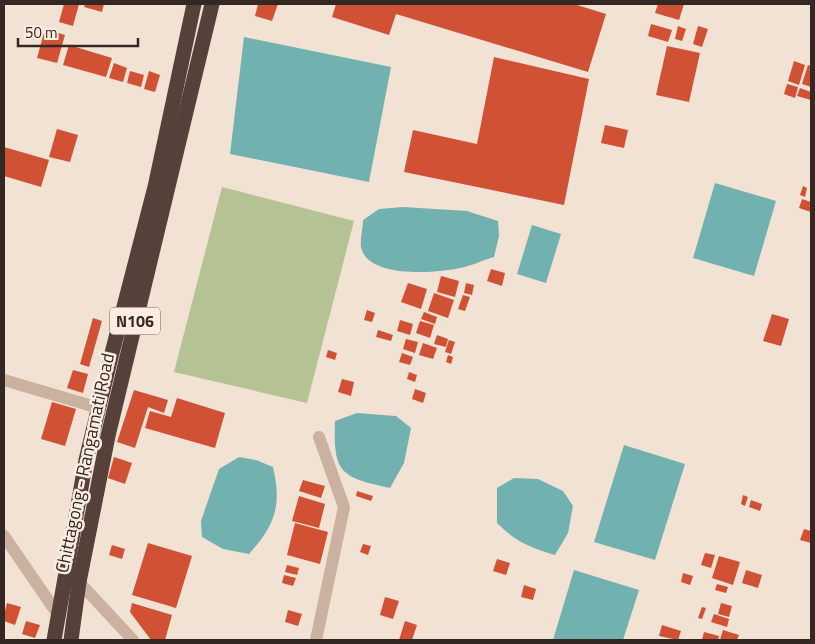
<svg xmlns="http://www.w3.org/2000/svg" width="815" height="644" font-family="'Titillium Web',sans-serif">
<rect width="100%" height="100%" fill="#f2e2d4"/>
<path fill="#b5c294" d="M222,187L354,221L307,403L174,372Z"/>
<g fill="#71b1b0">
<path d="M244,37L391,67L369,182L230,154Z"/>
<path d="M715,183L776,201L754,276L693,258Z"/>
<path d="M403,207L467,211L498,221L499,236L494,257C483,260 471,266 460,268C437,273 367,279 361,247C360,239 363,228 363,220L379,209Z"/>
<path d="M532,225L561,234L546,283L517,274Z"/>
<path d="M357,413L396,416L411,428L404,463L390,488C340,477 333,473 335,421Z"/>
<path d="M624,445L685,464L655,560L594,542Z"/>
<path d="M239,457L256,460L273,467C282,506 275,525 249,554L223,549L202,537L201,521L219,469Z"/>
<path d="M514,478L538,479L563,491L573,506L568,533L555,555C529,547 516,542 497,523V488Z"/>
<path d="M574,570L639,590L623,640H553Z"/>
</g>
<g fill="#d05134">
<path d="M64,4H79L73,26L59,22Z"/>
<path d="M85,4H104L102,12L84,7Z"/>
<path d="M258,4H278L272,21L255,16Z"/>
<path d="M336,4H574L606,14L588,72L396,14L389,35L332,17Z"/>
<path d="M658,4H684L679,20L655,13Z"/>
<path d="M651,24L672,30L668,42L648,36Z"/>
<path d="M678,26L686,29L682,41L675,39Z"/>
<path d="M698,26L708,29L702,47L693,44Z"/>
<path d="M45,29L65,35L57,63L37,58Z"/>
<path d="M69,45L112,58L106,77L63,65Z"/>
<path d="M667,46L700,53L689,102L656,95Z"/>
<path d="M494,57L589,79L564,205L404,172L413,130L477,144Z"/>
<path d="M794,61L805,65L799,85L788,81Z"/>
<path d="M114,63L127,68L123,82L109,78Z"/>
<path d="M808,65L811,66V87L802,84Z"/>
<path d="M130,71L144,75L141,87L127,83Z"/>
<path d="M149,71L160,75L155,92L144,89Z"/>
<path d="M787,84L798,87L795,98L784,94Z"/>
<path d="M800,88L811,92V100L797,96Z"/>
<path d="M605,125L628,130L624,148L601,143Z"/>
<path d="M57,129L78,135L70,162L49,157Z"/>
<path d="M4,147L49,160L41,187L4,176Z"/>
<path d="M803,186L807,188L805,197L800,195Z"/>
<path d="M802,199L811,202V212L799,208Z"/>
<path d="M491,269L505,273L502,286L487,281Z"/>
<path d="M441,276L459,281L455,297L437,292Z"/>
<path d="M408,283L427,289L421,309L401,302Z"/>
<path d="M466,283L474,285L472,295L464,293Z"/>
<path d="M434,293L454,300L448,318L428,311Z"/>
<path d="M463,295L470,297L465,311L458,309Z"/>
<path d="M367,310L375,313L372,322L364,320Z"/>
<path d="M424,312L437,317L435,324L421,319Z"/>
<path d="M772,314L789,319L781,346L763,341Z"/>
<path d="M93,318L102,321L89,367L80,364Z"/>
<path d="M400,320L413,324L410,335L397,331Z"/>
<path d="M420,321L434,325L430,338L416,333Z"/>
<path d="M378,330L393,335L391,341L376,337Z"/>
<path d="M437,335L448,339L446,347L434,344Z"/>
<path d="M406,339L418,342L415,353L403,349Z"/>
<path d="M449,340L455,342L451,354L445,352Z"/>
<path d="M423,343L437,348L433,359L419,355Z"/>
<path d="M328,350L337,353L335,360L326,357Z"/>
<path d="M402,353L413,357L410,365L399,362Z"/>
<path d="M448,355L453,357L451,364L446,362Z"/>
<path d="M73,370L88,374L83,393L67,388Z"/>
<path d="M409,372L417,375L415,382L407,379Z"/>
<path d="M342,379L354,382L351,396L338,392Z"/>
<path d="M415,389L426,393L423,403L412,399Z"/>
<path d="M134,390L168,400L164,413L148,407L135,448L117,442Z"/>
<path d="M177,398L225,413L215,448L145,428L150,411L171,417Z"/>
<path d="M52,402L76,409L65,446L41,439Z"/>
<path d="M114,457L132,463L125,484L108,478Z"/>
<path d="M303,480L325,486L321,498L299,491Z"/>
<path d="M357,491L373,496L371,501L356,496Z"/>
<path d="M743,495L748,497L745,506L741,504Z"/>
<path d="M299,496L325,504L319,528L292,521Z"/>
<path d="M751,500L762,504L760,511L749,507Z"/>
<path d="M295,523L328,532L320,564L287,555Z"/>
<path d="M804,529L811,531V543L800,540Z"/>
<path d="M148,543L192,556L176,608L132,595Z"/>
<path d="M363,544L371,546L368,555L360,552Z"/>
<path d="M112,545L125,549L122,559L109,555Z"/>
<path d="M705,553L715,555L711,568L701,565Z"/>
<path d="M719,556L740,562L733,585L712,578Z"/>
<path d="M497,559L510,563L506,575L493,571Z"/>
<path d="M287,565L299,568L297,575L285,572Z"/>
<path d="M746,570L762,575L758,588L742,583Z"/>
<path d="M683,573L693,576L690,585L681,582Z"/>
<path d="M284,575L296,578L293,586L282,583Z"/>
<path d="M717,584L728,587L726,593L715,590Z"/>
<path d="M524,585L536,589L533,600L521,597Z"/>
<path d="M385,597L399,601L393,619L380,615Z"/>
<path d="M7,603L21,607L15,625L4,621V615Z"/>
<path d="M132,603L172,615L165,640H151L130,612Z"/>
<path d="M721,603L732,606L729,617L718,614Z"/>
<path d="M702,607L706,608L702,619L698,618Z"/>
<path d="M288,610L302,614L298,626L285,622Z"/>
<path d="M714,614L729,619L727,627L711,622Z"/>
<path d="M26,621L40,625L35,638L22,634Z"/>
<path d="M405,621L417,625L412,640H399Z"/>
<path d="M662,625L681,631L678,640L659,636Z"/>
<path d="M723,630L739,635L737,640H720Z"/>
<path d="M704,632L719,636L718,640H702Z"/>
</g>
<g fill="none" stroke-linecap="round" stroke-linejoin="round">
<g stroke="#cbb1a0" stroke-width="12">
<path d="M4,380L99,408"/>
<path d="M4,536L59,616"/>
<path d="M79,582L133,640"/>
<path d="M316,640L344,507L319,437"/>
</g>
<g stroke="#55413a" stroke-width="15">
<path d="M54,640L86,460L112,353L155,187L194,4"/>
<path d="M71,640L79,582L108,436L212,4"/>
</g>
</g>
<g text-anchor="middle" stroke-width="5" stroke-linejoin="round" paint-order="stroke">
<rect fill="#faede0" stroke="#6f635c" stroke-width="1" x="110" y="307.5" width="50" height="27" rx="4"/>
<g font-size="16" font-weight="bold" fill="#342824">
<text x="135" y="327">N106</text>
</g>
<g font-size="18" fill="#342824" stroke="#faede0">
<text transform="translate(85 463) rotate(-78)" y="6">Chittagong - Rangamati Road</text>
</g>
</g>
<rect width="815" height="644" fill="none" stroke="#342824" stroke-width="10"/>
<path d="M18 38v8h120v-8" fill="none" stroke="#342824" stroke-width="2.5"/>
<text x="25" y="38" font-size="15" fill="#342824" stroke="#faede0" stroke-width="4" paint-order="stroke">50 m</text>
</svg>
